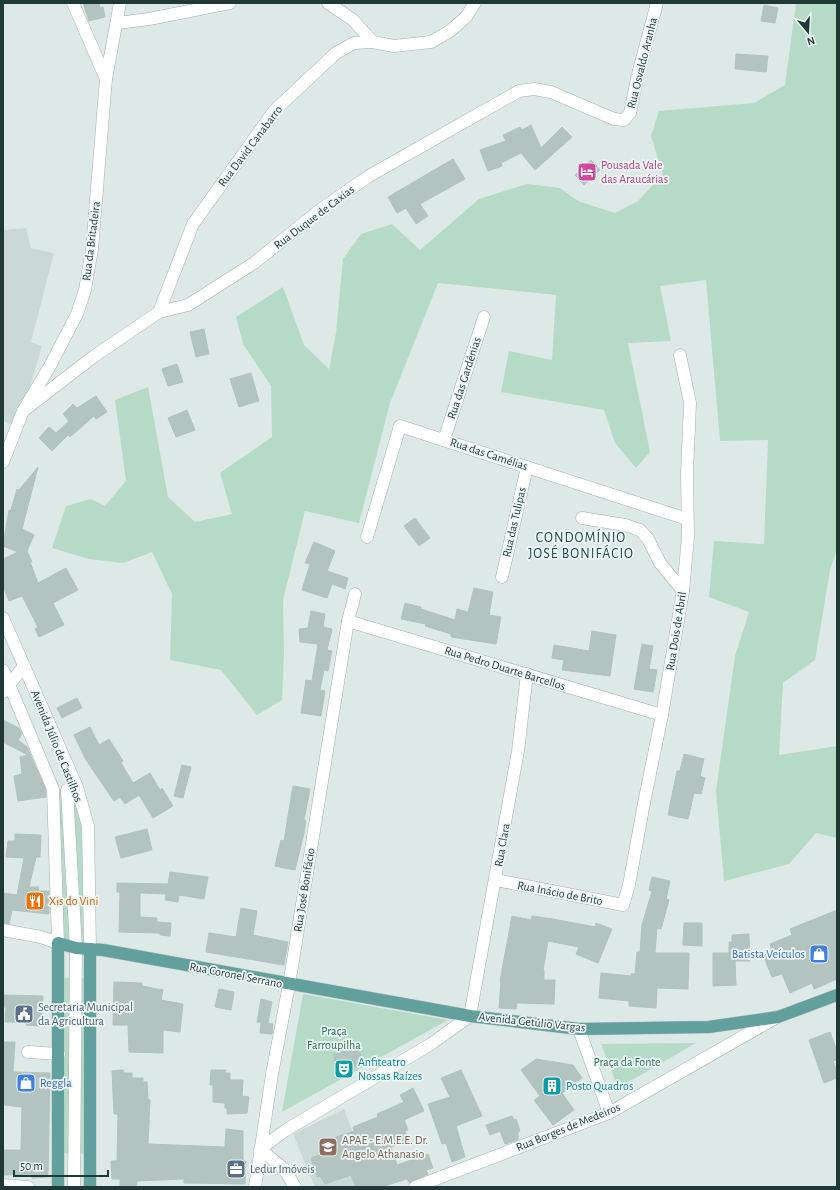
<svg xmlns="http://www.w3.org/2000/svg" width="840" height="1190" font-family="'Alegreya Sans',sans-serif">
<rect width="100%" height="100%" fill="#dde9e6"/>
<g fill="#cbd9d6">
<path d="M26,228L31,248L54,253L31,342L42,346L28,393L10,425L3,420V230Z"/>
<path d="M344,1109L363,1161L371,1187H315L293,1134Z"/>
</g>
<g fill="#b5dbc7">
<path d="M796,3H837V550L830,570L815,660L783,683L779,755L837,746V838L816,833L789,864L724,881L716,791L735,656L749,612L709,597L714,541L764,544L768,440L720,441L706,280L660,286L671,341L628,343L650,452L636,468L615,443L604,410L501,392L509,351L552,360L556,295L438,283L390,403L359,523L305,511L283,600L284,651L282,700L257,715L221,670L170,660L172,594L152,552L123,563L89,559L52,548L66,506L91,499L105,506L126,481L115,400L148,387L168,497L195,522L232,514L220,473L272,437L271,386L243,344L236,317L283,287L304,345L329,369L336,333L343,259L361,234L392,224L420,250L479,199L527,184L560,188L578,201L615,213L638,201L663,174L651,136L659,111L754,103L785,85Z"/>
<path d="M77,787L88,826L90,949L58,943L53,789L67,790Z"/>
<path d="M76,977L90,979V1154L58,1153L57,979Z"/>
<path d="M303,994L448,1020L282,1112Z"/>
<path d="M696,1043L618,1088L601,1044Z"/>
</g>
<g fill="#b3c4c0" stroke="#b0c3bf">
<path d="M83,3H99L100,8L103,7L105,17L89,21Z"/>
<path d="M764,5L778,8L775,23L761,21Z"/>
<path d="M736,54L768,56L766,72L735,69Z"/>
<path d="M531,125L541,148L562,127L572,137L535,170L521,153L501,163L502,166L488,171L480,150L506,141L503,135L520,127L522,130Z"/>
<path d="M453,159L465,179L420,204L428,216L416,224L406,208L397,213L388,197Z"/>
<path d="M591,160L600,170L584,185L575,175Z"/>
<path d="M204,329L209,354L196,357L190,332Z"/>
<path d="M177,364L183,382L168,386L162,369Z"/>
<path d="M251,373L259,401L239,407L230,379Z"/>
<path d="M96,396L107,412L96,419L94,416L70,437L68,435L52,451L39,438L49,427L56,433L69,421L63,414L73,404L77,408Z"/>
<path d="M187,410L195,430L176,437L168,418Z"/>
<path d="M38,467L22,529L34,535L27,551L32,562H30L38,583L66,568L78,590L53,603L64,625L39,637L35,629L38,627L22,596L9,601L3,586V559L18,552L3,546L9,510H11L17,489L19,490Z"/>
<path d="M415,518L430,538L419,546L404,526Z"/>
<path d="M314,542L335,551L327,571L348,578L345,589L332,584L327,598L302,590L310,564L305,563Z"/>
<path d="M474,588L493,592L489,615L501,617L496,644L451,637V634L425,626L426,624L401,619L405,603L421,607V609L455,620L457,609L468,612Z"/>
<path d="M311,611L325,614L323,627L332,629L327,650L332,651L328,671L324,670L320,690L325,691L321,716L301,713L306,680L312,681L318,644L300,642L299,629L308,628Z"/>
<path d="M592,631L616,635L610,676L562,670L564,660L552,658L554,645L589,651Z"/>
<path d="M642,644L653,646L649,669L657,670L653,692L634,689Z"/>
<path d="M77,698L82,708L62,718L57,708Z"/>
<path d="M3,720L19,728L22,734L18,740L27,747L45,788L46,797L18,801L14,776L22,774L20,757L28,755L3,742Z"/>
<path d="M90,727L99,745L109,739L123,761L121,763L133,783L150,773L160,790L162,788L173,806L153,818L139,795L125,804L120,797L114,801L86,760L74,735Z"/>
<path d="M684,754L704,759L700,776L705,778L701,794L694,793L688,819L668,815L677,771H680Z"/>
<path d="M182,765L191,767L183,798L174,796Z"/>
<path d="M293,786L310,789L304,820L306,821L304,833L295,870L275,866L281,840L284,841Z"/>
<path d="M147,829L152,850L121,858L115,837Z"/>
<path d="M15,834L41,835L40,857H36L29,887H39L38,891H49V914L12,910L9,924L3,923V893L17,895L24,858L6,857L8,841H15Z"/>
<path d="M170,872L208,877L204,899L179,895L178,902L165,900L166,894L140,893V917L157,918V922L171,923L170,936L160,935V933L119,932L120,892H117V883L168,884Z"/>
<path d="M652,877L670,881L666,899L669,900L661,929L657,928L655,953H689L688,989L657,988L656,1008L629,1006V1001L599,998L601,973L631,976V974H635L637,952H640L642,925L652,891L649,890Z"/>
<path d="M241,908L257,911L253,935L288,942L284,965L206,952L209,933L236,937Z"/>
<path d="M837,910V979L814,989L812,983L790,993L782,974L772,977L763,955L772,951L770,944L792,935L790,929Z"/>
<path d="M512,916L531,920L532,916L553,919L595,927L596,923L612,929L598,963L576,954L579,947L548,941L543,970H544V980H555L554,1004L517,1003L516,1009L499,1008L501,981H500Z"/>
<path d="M684,923H702V946L683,945Z"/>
<path d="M749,934L750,961H735L736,985L713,986V953H729V942H732V935Z"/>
<path d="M114,982L142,983V986L163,990L161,1000L183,1004L180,1032L163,1030V1053L129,1052L128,1025H113Z"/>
<path d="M219,989L234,992L231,1010L215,1007Z"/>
<path d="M3,995L43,996L41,1026L26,1025V1022H5L6,1007H3Z"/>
<path d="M261,999L272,1002L268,1023L257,1022Z"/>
<path d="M261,1023L273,1024L272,1034L260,1033Z"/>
<path d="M830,1032L837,1051V1060L833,1061L837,1071V1078L824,1083L809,1040Z"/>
<path d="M3,1042H15L13,1072L50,1073L48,1177L32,1178L31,1174L3,1175V1150H21L22,1107L4,1105Z"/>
<path d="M355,1046L365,1061L338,1076L334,1055Z"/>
<path d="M536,1059L573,1065L582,1078L562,1093L574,1110L553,1125L534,1100L540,1096L521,1070Z"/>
<path d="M123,1070L124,1073H132V1078H143V1082H147L148,1099L150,1100L148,1144L225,1147L226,1129L243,1131V1161H246L245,1184L184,1183V1179L137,1181L136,1186H120V1179H112L111,1161H117L118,1114H114L112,1071Z"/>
<path d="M211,1070H226L225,1073H230V1080H243L242,1096L249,1097L247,1113L227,1114V1108H225V1103L213,1102V1085H210Z"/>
<path d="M461,1070L482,1116L456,1126L465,1157L452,1162L446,1143L442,1144L428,1104L450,1097L441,1078Z"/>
<path d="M413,1088L424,1111L404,1120L408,1130L405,1131L409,1141L391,1147L397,1165L428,1154L433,1168L426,1170L428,1174L409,1183L407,1179L381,1187H356L351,1175L325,1184L320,1176L317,1177L311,1158L339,1148L336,1137L354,1131L353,1127L378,1117L377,1114L404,1102L400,1095Z"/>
<path d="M512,1116L514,1120L516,1119L520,1131L518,1132V1140L505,1144L500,1131L490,1135L486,1125Z"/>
</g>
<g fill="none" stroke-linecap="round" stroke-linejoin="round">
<g stroke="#a0b1ae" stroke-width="13">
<g id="minor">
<path d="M73,3L106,79"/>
<path d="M328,3L353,20L373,42"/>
<path d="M117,23L149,19L230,3"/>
<path d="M159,312L193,224L274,111L336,53L354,43L373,42L394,46L431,42L450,31L466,17L475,3"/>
<path d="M23,411L93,357L159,312L188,305L254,263L320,210L369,176L519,91L534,89L551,92L614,119L624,120L630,113L638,74L657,3"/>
<path d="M444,440L484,317"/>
<path d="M3,462L23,411L50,366L77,314L85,290L92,249L106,79L120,3"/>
<path d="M582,518L625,525L640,530L648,539L660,563L683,591"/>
<path d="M367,537L400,426L687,519"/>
<path d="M502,577L527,467"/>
<path d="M3,618L77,787L88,826L90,949"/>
<path d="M348,621L662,715"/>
<path d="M3,670L53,789L58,943L41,937L3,930"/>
<path d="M3,692L24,666"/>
<path d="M67,790L76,948L74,1187"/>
<path d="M496,880L623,905L629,885L644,803L662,715L683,591L688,537L687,473L690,403L680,355"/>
<path d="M579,1029L609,1113"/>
<path d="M28,1052L59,1054"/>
<path d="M3,1185L28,1187"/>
<path d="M255,1187L272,1074L289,985L348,621L355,594"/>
<path d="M295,1187L284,1169L260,1149L286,1130L431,1044L470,1016L518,751L527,674"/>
<path d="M415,1187L609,1113L777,1017"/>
</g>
</g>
<g stroke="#bcc4c3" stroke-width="13">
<g id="major">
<path d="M90,949V1187"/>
<path d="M58,1187V943L76,948L103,950L470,1016L579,1029L709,1027L778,1017L837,995"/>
</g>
</g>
<use href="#minor" stroke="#fff" stroke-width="12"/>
<use href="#major" stroke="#61a09c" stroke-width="12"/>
</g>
<defs>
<g id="hotel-square" transform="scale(1)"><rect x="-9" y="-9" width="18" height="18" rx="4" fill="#d1479c" stroke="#edf6f4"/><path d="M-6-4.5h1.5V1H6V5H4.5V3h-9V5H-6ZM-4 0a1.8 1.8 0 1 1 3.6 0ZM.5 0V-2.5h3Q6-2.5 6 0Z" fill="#fff"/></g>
<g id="restaurant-square" transform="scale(1)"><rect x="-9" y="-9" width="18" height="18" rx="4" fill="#e8710a" stroke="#edf6f4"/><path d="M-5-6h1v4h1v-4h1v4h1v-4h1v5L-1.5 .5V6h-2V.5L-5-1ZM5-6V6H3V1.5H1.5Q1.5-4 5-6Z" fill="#fff"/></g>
<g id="shop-square" transform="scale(1)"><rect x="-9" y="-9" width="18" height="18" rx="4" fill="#3f7fe0" stroke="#edf6f4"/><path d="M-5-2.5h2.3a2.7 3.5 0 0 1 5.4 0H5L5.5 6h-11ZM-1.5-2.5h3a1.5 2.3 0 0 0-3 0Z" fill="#fff"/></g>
<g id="civic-square" transform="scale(1)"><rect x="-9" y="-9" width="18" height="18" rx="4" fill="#5c6f8a" stroke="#edf6f4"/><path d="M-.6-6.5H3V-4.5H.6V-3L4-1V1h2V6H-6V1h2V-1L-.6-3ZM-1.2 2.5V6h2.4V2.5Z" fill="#fff"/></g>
<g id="theatre-square" transform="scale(1)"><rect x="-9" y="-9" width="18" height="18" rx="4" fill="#0f9aa8" stroke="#edf6f4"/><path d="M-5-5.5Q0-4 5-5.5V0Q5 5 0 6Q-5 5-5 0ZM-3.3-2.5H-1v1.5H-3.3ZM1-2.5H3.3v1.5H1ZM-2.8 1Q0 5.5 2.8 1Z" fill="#fff"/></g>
<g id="building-square" transform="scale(1)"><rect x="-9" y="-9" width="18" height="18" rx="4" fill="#0f9aa8" stroke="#edf6f4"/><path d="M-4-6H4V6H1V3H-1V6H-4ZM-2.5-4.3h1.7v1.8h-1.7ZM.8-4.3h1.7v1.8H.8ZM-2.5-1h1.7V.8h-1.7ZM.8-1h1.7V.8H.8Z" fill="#fff"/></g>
<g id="school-square" transform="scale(1)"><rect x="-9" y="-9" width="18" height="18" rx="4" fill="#8d6e63" stroke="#edf6f4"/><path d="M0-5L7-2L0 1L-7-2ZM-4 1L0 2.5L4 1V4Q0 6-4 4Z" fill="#fff"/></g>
<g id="office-square" transform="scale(1)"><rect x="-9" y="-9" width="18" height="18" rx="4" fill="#5c6f8a" stroke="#edf6f4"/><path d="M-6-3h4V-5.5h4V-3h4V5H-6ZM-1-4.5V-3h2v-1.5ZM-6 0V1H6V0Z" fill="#fff"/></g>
</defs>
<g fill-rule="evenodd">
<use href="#hotel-square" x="587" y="172"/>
<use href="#restaurant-square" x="35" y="901"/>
<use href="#shop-square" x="819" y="954"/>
<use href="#civic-square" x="24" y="1014"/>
<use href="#theatre-square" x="344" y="1069"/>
<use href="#shop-square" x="26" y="1083"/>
<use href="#building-square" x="552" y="1086"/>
<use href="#school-square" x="328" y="1147"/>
<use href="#office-square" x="236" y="1169"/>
</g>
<g text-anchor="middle" stroke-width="3.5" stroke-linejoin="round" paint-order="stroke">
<g font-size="12" fill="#1f3937" stroke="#edf6f4">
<text transform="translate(642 63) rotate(-76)" y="4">Rua Osvaldo Aranha</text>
<text transform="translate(250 146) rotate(-53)" y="4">Rua David Canabarro</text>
<text transform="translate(314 217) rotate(-37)" y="4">Rua Duque de Caxias</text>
<text transform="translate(91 241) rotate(-83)" y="4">Rua da Britadeira</text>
<text transform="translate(464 378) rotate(-72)" y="4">Rua das Gardênias</text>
<text transform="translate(489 454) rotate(18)" y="4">Rua das Camélias</text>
<text transform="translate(514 522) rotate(-77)" y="4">Rua das Tulipas</text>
<text transform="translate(676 631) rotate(-81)" y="4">Rua Dois de Abril</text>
<text transform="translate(505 668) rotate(17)" y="4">Rua Pedro Duarte Barcellos</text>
<text transform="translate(57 746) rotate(68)" y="4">Avenida Júlio de Castilhos</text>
<text transform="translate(502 845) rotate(-80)" y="4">Rua Clara</text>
<text transform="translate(304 890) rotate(-81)" y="4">Rua José Bonifácio</text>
<text transform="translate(560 893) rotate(11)" y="4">Rua Inácio de Brito</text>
<text transform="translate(236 975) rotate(11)" y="4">Rua Coronel Serrano</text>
<text transform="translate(532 1022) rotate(6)" y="4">Avenida Getúlio Vargas</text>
<text transform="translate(568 1127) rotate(-22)" y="4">Rua Borges de Medeiros</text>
</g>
<g font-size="12" fill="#b23c85" stroke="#edf6f4" text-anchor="start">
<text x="601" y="169">Pousada Vale<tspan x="601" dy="14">das Araucárias</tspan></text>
</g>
<g font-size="12" fill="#c56008" stroke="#edf6f4" text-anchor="start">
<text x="49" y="905">Xis do Vini</text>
</g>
<g font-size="12" fill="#366cbe" stroke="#edf6f4" text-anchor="end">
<text x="805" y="958">Batista Veículos</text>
<text x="40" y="1087" text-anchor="start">Reggla</text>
</g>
<g font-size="12" fill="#4e5e75" stroke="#edf6f4" text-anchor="start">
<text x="38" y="1011">Secretaria Municipal<tspan x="38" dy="14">da Agricultura</tspan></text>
<text x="250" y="1173">Ledur Imóveis</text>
</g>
<g font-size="12" fill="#297052" stroke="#edf6f4">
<text x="334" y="1035">Praça<tspan x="334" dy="14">Farroupilha</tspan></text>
<text x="627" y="1066">Praça da Fonte</text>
</g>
<g font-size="12" fill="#0d838f" stroke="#edf6f4" text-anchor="start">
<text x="358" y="1066">Anfiteatro<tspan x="358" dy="14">Nossas Raízes</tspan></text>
<text x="566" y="1090">Posto Quadros</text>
</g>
<g font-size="12" fill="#785e54" stroke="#edf6f4" text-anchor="start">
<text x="342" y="1144">APAE - E.M.E.E. Dr.<tspan x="342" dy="14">Angelo Athanasio</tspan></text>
</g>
<g font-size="14" letter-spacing="1" fill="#1b4a48" stroke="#edf6f4">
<text x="581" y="542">CONDOMÍNIO<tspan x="581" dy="16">JOSÉ BONIFÁCIO</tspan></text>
</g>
</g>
<rect width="840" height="1190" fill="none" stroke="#1f3937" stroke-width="8"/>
<g transform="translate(808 32) rotate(162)" stroke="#edf6f4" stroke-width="3" paint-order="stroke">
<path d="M0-3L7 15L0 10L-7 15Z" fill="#1f3937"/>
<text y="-6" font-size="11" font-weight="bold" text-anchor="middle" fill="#1f3937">N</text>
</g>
<path d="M14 1170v6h94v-6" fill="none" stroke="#1f3937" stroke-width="2"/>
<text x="20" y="1170" font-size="12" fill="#1f3937" stroke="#edf6f4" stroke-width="3" paint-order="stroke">50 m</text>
</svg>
